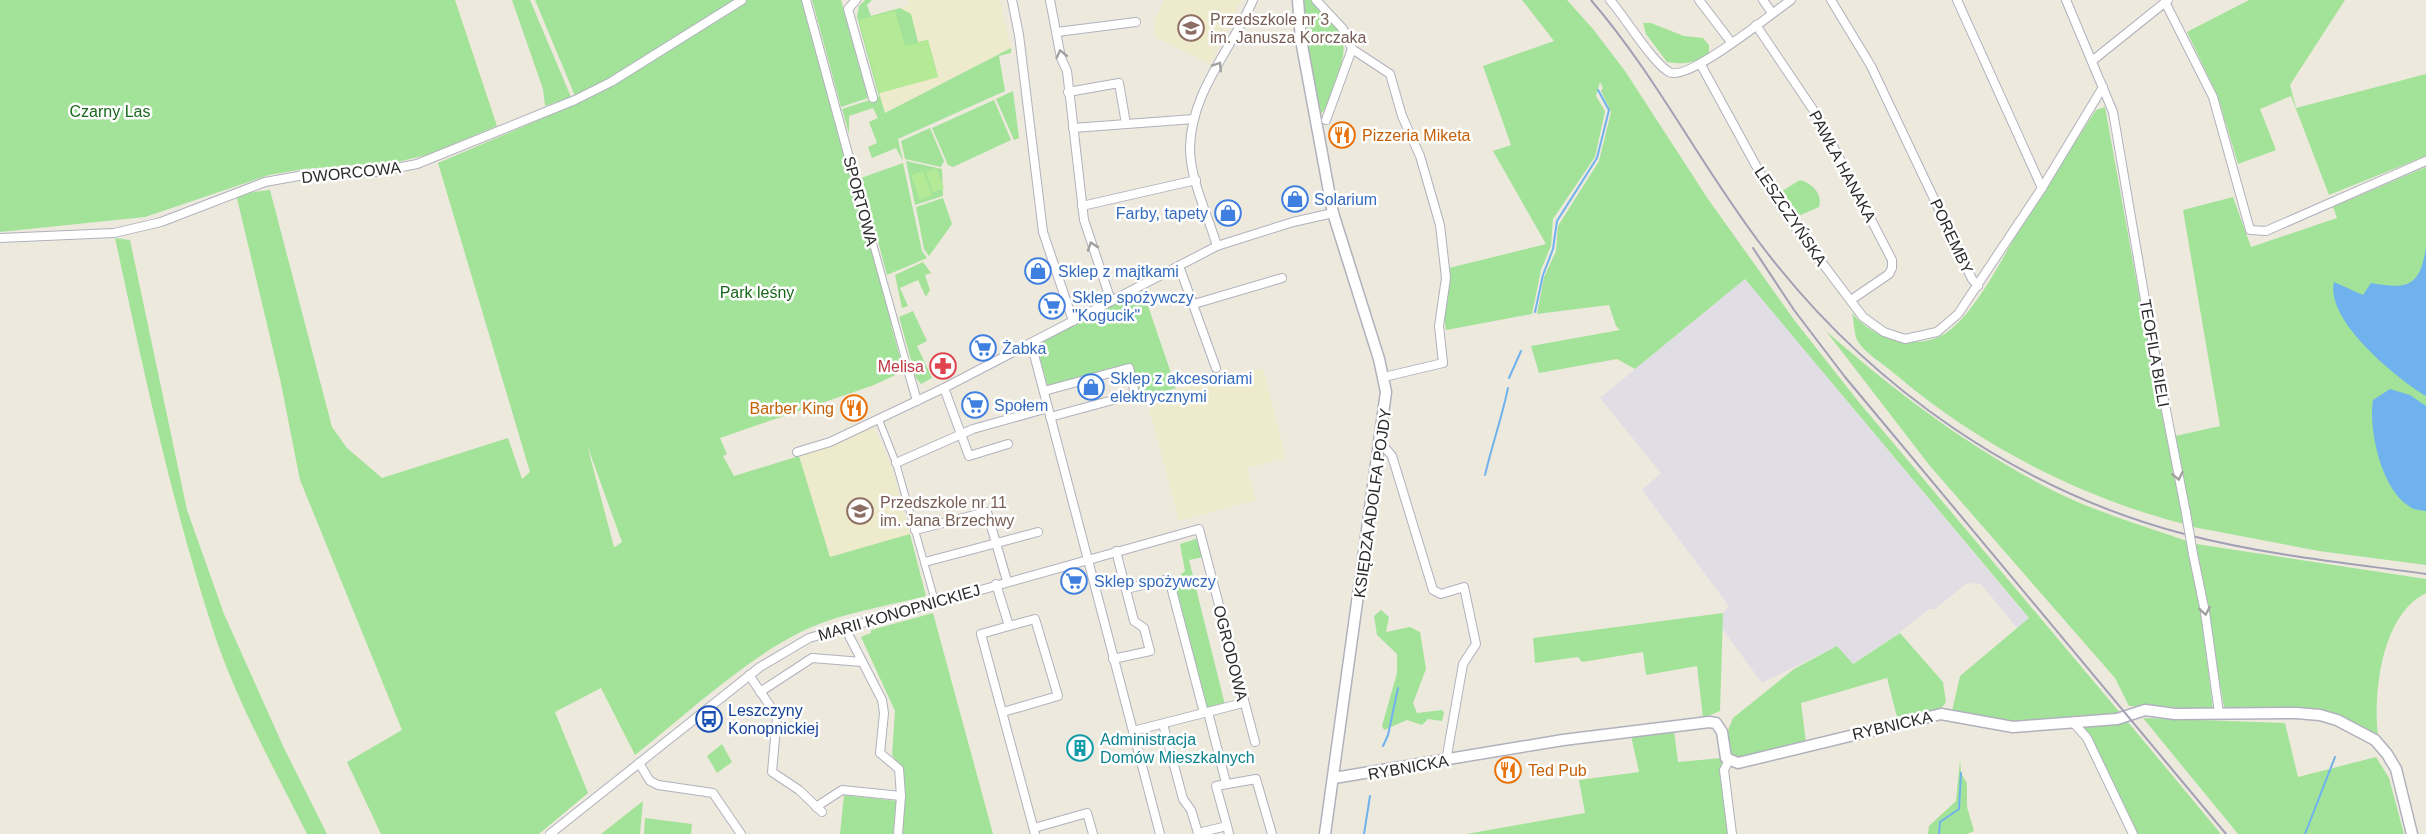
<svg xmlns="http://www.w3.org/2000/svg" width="2426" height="834" font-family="Arial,sans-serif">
<rect width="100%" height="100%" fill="#ede9dd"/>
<path fill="#e1dde5" d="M1745,279L2029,619L2017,628L1981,584L1967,583L1935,609H1929L1899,633L1852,664L1837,646L1762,683L1721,627L1723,613L1729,606L1642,490L1661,473L1600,398Z"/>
<g fill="#eeeacc">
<path d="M908,0H1000L1011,48L884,113L859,19L909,5Z"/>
<path d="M1164,0H1241L1210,64L1155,37V19Z"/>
<path d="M1263,368L1286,458L1247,468L1256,500L1179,521L1146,397Z"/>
<path d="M873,426L892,468L910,534L830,558L799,456L831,445Z"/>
</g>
<g fill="#a3e399" fill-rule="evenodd">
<path d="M0,0H455L497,126L427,155L397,162L304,169L269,175L145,217L0,232Z"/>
<path d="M512,0H530L571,97L545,106L543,89Z"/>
<path d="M535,0H805L898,323L891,325L904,371L874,385L720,438L727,454L723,456L734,476L799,456L830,557L910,534L926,596C883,607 834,614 795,635C741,663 683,717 635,755L601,688L555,712L588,793L539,834H381L347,762L402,730L300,480L280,379L236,194L270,190L332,427L347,448L382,478L508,438L522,479L530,472L438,163L578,103ZM587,445L622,542L615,547H614Z"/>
<path d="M812,0H841L868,98L841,107Z"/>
<path d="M865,0H872L867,5L871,16L900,8L911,14L918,42L928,40L938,77L879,93L885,113L1011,48V53L999,56L1005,91L898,139L903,161L896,148L872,158L868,147L877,143L869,122L878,118L873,108L849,116V134L842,109L879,97L857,17L859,6Z"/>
<path d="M1302,0H1311C1342,33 1353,37 1335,82C1331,92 1329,104 1322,113L1320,112L1306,47Z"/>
<path d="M1522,0H1567L1593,29L1625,71L1708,199L1795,321L1858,401L2121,714L2007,724L1952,711L1960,676L2029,618L1745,279L1635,369L1617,359L1539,373L1531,346L1620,330L1616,326L1609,305L1537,314L1544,277L1556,251L1558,226L1599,161L1611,112L1601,91L1603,88L1600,82L1596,96L1605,111L1595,157L1553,219L1551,246L1541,270L1532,314L1446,330L1444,317L1449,268L1546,244L1493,151L1511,145L1483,66L1554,41Z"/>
<path d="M2249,0H2345L2290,85L2296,108L2426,74V156L2329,195L2291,96L2260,109L2276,150L2238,164L2218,97L2187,32Z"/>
<path d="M1643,23H1651L1684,36L1703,38L1709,45V54C1694,63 1685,65 1667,62L1646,34Z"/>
<path d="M1013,91L1019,138L1014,140L996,99Z"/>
<path d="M994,100L1011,140L953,167L948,165L932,128Z"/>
<path d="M2105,107L2149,350L2184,524C2079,497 1977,444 1895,374C1884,364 1864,353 1857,340C1854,333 1854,321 1852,313C1873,340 1922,353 1950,330C1979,307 2005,253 2024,221C2047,183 2072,147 2096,110Z"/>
<path d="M930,128L944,161L941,167L905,159L901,141Z"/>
<path d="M906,161L942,169L943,196L915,205Z"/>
<path d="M903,163L922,251L927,258L887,275L861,178Z"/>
<path d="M2426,167V565L2319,551L2193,527L2175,436L2220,426L2183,210L2233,197L2251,247L2337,218L2333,207Z"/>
<path d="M1800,180C1812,183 1823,194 1819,207L1794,218L1777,194Z"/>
<path d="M943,198L952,224L929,256L924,249L916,207Z"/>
<path d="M115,238L130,240L187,510L224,614L283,746L327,834H307C275,770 238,704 215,636C172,506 144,372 115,238Z"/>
<path d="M923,262L931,273L925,275L930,290L926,297L918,280L900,288L908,306L902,308L895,275Z"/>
<path d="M1143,291L1176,388L1141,398L1132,366L1048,387L1035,342Z"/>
<path d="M913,311L927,341L917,346L932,378L921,384L916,378L899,317Z"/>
<path d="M1826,331C1898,394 1972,450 2058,493C2099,513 2144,526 2187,541L2200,604L2213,709L2129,706L2115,678L1930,466Z"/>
<path d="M1199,538L1204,557L1189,560L1225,705L1205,708L1173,581L1185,571L1180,544Z"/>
<path d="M2196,544L2426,579V593C2381,615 2373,693 2378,737L2345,717L2326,711L2224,707Z"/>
<path d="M1381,610L1389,617L1386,632L1410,627L1420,632L1426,669L1413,703L1417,713L1442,710L1444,713L1442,721L1428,719L1422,725L1407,720L1384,730L1382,726L1397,673V654L1377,635L1374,616Z"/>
<path d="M933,613L993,834H901C904,806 910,778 892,755L895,711L861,637L871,633V630Z"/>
<path d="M1723,613L1720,711L1703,718L1697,666L1646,675L1643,652L1582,662L1578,657L1535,663L1533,638Z"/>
<path d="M1900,633L1943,682L1946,702L1940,710L1898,721L1887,678L1801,703L1806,742L1741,760L1728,756L1726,735L1733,718L1794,669L1837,646L1853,664Z"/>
<path d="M2143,718L2285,723L2298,777L2376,757L2389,778L2404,834H2238Z"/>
<path d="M2127,721L2221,834H2132L2078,725Z"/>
<path d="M1674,730L1678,762L1722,758L1729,834H1466L1585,813L1579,780L1639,772L1631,736Z"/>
<path d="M722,744L732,762L717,773L707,756Z"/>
<path d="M1960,760L1961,773L1967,783V807L1974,831L1967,834H1928L1929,826L1956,801Z"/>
<path d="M844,795L897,801L893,834H840Z"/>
<path d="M643,801L640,834H601Z"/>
<path d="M645,818L692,824L691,834H644Z"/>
</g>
<g fill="#b4ea95">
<path d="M895,11L905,46L928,40L938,77L879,93L859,20Z"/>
<path d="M936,168L944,188L933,192L926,172Z"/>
<path d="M923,171L932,195L920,200L911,175Z"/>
</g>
<g fill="#70b2ee">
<path d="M2426,247V396C2396,378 2325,320 2334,282L2363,295L2371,283C2409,290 2420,286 2426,247Z"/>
<path d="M2390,389L2410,395L2426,406V511C2422,510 2415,510 2412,508C2382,493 2368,430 2373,400Z"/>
</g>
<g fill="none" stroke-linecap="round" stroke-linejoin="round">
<g stroke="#70b2ee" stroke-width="2">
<path d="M1535,312L1543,275L1553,249L1557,221L1597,158L1609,110L1598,90"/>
<path d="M1509,378L1521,351"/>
<path d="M1485,475C1492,445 1502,417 1508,388"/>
<path d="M1383,746L1388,735L1398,688"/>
<path d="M1364,834L1370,796"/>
<path d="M1939,834L1940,822L1959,809L1961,773"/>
<path d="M2305,834L2335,757"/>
</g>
<g stroke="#b1b1be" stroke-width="8">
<g id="pedestrian">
<path d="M853,172L909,373"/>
<path d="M879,420L896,463L935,601"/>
</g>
</g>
<g stroke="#b1b1be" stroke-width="10">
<g id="minor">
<path d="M806,0L853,172"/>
<path d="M856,0L848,9L873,98"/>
<path d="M1012,0L1019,35L1043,232L1073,321"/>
<path d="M1050,0L1061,58L1067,71L1084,220L1111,301"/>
<path d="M1316,0L1343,29L1352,49L1326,120"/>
<path d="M1610,0C1625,17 1652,62 1669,72C1687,83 1772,13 1791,0"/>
<path d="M1699,0L1731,42"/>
<path d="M1763,0L1772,13"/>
<path d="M1831,0L1871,66L1972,279L1978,286"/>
<path d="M1957,0L2042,188"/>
<path d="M2066,0L2113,112L2149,323L2186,513"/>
<path d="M2165,2L2213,97L2250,230L2266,231L2426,161"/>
<path d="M1756,25L1818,117L1892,260V268L1889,274L1851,300"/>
<path d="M1057,32L1136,22"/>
<path d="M1352,49L1390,74L1402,116L1420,156L1440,225L1446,278L1439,326L1443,363L1384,377"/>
<path d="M2092,61L2168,0"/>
<path d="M1701,65L1766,184L1792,223L1863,317L1884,332L1905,339L1937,332L1958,314L2042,188L2103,87"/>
<path d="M1068,92L1119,83L1126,124"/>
<path d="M1073,128L1194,119"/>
<path d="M1082,206L1196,180"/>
<path d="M0,238L114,233L161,222L265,182L304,175L375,172L417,164L575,100L611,82L742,0"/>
<path d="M1217,246C1208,215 1190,180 1190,148C1191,91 1232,49 1253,0"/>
<path d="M1179,266L1216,368"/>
<path d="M1194,304L1282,278"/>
<path d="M1031,343L1160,834"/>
<path d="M909,373L917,401"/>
<path d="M944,388L969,456L1008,444"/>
<path d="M1044,391L1129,368L1135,394L1050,417"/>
<path d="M1381,443L1392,456L1433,590L1441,594L1464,587L1476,644L1463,664L1446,761"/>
<path d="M797,452L830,442L944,388L1217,246L1293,222L1333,213"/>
<path d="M896,463L973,429L1048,408"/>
<path d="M915,530L987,512L1007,581"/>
<path d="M2193,554L2205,612L2219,713"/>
<path d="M925,562L1038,532"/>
<path d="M996,584L1009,626L981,634L1035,834"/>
<path d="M1126,589L1169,579L1204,713"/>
<path d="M844,626L882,700L884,713L880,753L899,769L901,796L898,834"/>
<path d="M1113,659L1150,651L1144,628L1134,621L1116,551"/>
<path d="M749,675L777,716L772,772L799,790L822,812"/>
<path d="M760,692L812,658L862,662"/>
<path d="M1003,712L1058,696L1035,619L1009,626"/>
<path d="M1208,712L1226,783"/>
<path d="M2073,722L2087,738L2133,834"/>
<path d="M1163,724L1183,799L1191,810L1198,833L1227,826L1229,834"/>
<path d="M1133,731L1243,703"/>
<path d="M1729,760L1724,770L1732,834"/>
<path d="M639,763L650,781L658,785L713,793L741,834"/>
<path d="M816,807L842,790L901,796"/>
<path d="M1227,826L1216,786L1256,779L1272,834"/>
<path d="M1034,828L1087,813L1093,834"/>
<path d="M550,834L760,667L809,638L1199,529L1255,742"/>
</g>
</g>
<g stroke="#b1b1be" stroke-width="13">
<g id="tertiary">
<path d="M1298,0L1301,40L1333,213L1379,359L1386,392L1325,834"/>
<path d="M1334,778L1563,740L1709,722L1716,723L1722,732L1726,758L1738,763L1941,714L2013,727L2117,719L2145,710L2175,714L2296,713L2320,715L2337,720L2375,740L2387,754L2396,769L2412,834"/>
</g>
</g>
<use href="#pedestrian" stroke="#fff" stroke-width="6"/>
<use href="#minor" stroke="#fff" stroke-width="8"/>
<use href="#tertiary" stroke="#fff" stroke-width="10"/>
<g stroke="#a19fb5" stroke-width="2">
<path d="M1591,0C1658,78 1703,170 1765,250C1870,387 2020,492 2188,535C2266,555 2347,563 2426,574"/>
<path d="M1753,248L1794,310L1845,377L2226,834"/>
</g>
<g stroke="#b1b1be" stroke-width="10" stroke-linecap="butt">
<path id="minor-bridge" d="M2186,513L2193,554"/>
</g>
<use href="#minor-bridge" stroke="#fff" stroke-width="8"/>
</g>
<defs><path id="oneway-chevron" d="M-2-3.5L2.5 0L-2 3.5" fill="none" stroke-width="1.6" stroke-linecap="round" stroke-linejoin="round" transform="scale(1.5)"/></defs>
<g stroke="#a0a0a0">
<use href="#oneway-chevron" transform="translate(1061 54) rotate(-103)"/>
<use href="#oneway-chevron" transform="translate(1218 66) rotate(-57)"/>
<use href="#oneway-chevron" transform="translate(1092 246) rotate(-109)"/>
<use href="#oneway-chevron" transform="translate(2178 476) rotate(78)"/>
<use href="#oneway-chevron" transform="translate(2205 611) rotate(80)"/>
</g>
<defs>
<g id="school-ring" transform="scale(1.35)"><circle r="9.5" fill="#fff" stroke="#8d6e63" stroke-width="1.5"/><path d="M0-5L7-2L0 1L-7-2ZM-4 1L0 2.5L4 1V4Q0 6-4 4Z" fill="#8d6e63"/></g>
<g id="restaurant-ring" transform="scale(1.35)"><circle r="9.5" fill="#fff" stroke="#e8710a" stroke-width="1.5"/><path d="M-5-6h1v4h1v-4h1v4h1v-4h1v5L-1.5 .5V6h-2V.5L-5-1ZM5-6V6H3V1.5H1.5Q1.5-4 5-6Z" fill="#e8710a"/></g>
<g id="shop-ring" transform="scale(1.35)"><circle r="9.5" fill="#fff" stroke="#3f7fe0" stroke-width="1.5"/><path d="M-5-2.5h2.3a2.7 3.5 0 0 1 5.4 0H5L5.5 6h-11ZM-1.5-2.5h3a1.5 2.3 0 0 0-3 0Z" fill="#3f7fe0"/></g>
<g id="supermarket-ring" transform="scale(1.35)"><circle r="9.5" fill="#fff" stroke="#3f7fe0" stroke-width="1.5"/><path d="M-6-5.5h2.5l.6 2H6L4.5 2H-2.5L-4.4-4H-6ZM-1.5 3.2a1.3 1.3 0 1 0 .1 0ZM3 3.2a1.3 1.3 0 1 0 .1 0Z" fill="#3f7fe0"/></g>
<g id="pharmacy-ring" transform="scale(1.35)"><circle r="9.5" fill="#fff" stroke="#e0444e" stroke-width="1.5"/><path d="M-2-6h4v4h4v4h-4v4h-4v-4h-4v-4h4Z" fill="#e0444e"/></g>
<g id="bus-ring" transform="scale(1.35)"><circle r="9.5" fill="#fff" stroke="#1a4fb4" stroke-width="1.5"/><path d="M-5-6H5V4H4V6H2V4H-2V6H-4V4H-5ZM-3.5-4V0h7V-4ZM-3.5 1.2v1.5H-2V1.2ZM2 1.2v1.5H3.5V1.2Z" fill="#1a4fb4"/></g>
<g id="building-ring" transform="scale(1.35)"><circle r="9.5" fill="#fff" stroke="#0f9aa8" stroke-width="1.5"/><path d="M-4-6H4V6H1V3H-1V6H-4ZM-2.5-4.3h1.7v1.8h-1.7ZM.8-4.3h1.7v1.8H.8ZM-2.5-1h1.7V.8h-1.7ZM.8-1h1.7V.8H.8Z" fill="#0f9aa8"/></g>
</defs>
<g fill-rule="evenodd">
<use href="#school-ring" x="1191" y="28"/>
<use href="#restaurant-ring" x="1342" y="135"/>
<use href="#shop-ring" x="1295" y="199"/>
<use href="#shop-ring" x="1228" y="213"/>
<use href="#shop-ring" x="1038" y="271"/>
<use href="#supermarket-ring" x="1052" y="306"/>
<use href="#supermarket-ring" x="983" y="348"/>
<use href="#pharmacy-ring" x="943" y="366"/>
<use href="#shop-ring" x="1091" y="387"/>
<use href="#supermarket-ring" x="975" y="405"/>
<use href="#restaurant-ring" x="854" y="408"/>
<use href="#school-ring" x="860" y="511"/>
<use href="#supermarket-ring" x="1074" y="581"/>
<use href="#bus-ring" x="709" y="719"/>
<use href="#building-ring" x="1080" y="748"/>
<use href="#restaurant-ring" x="1508" y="770"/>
</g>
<g text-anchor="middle" stroke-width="5" stroke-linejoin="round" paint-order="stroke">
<g font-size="16" fill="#785e54" stroke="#fff" text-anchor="start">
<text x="1210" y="25">Przedszkole nr 3<tspan x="1210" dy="18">im. Janusza Korczaka</tspan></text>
<text x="880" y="508">Przedszkole nr 11<tspan x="880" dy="18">im. Jana Brzechwy</tspan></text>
</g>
<g font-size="16" fill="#1a681b" stroke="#fff">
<text x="110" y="117">Czarny Las</text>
<text x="757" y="298">Park leśny</text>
</g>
<g font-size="16" fill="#c56008" stroke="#fff" text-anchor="start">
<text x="1362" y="141">Pizzeria Miketa</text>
<text x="834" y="414" text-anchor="end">Barber King</text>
<text x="1528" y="776">Ted Pub</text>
</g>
<g font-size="16" fill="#2b2b2b" stroke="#fff">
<text transform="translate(1843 166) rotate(62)" y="6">PAWŁA HANAKA</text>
<text transform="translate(351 172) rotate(-6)" y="6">DWORCOWA</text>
<text transform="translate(861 201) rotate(75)" y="6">SPORTOWA</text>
<text transform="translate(1791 216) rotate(56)" y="6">LESZCZYŃSKA</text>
<text transform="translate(1952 236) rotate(65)" y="6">POREMBY</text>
<text transform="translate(2155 353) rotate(80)" y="6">TEOFILA BIELI</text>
<text transform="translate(1372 503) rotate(-82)" y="6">KSIĘDZA ADOLFA POJDY</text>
<text transform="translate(899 612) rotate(-16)" y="6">MARII KONOPNICKIEJ</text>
<text transform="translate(1231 653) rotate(76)" y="6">OGRODOWA</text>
<text transform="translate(1892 725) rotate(-13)" y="6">RYBNICKA</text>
<text transform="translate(1408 767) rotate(-10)" y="6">RYBNICKA</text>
</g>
<g font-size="16" fill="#366cbe" stroke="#fff" text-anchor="start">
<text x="1314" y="205">Solarium</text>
<text x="1208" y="219" text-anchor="end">Farby, tapety</text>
<text x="1058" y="277">Sklep z majtkami</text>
<text x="1072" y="303">Sklep spożywczy<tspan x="1072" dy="18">"Kogucik"</tspan></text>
<text x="1002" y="354">Żabka</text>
<text x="1110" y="384">Sklep z akcesoriami<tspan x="1110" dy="18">elektrycznymi</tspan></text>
<text x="994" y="411">Społem</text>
<text x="1094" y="587">Sklep spożywczy</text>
</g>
<g font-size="16" fill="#be3a42" stroke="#fff" text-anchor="end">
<text x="924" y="372">Melisa</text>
</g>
<g font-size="16" fill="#164399" stroke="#fff" text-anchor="start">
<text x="728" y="716">Leszczyny<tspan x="728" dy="18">Konopnickiej</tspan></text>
</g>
<g font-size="16" fill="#0d838f" stroke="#fff" text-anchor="start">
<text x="1100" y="745">Administracja<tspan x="1100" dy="18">Domów Mieszkalnych</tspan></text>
</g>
</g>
</svg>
